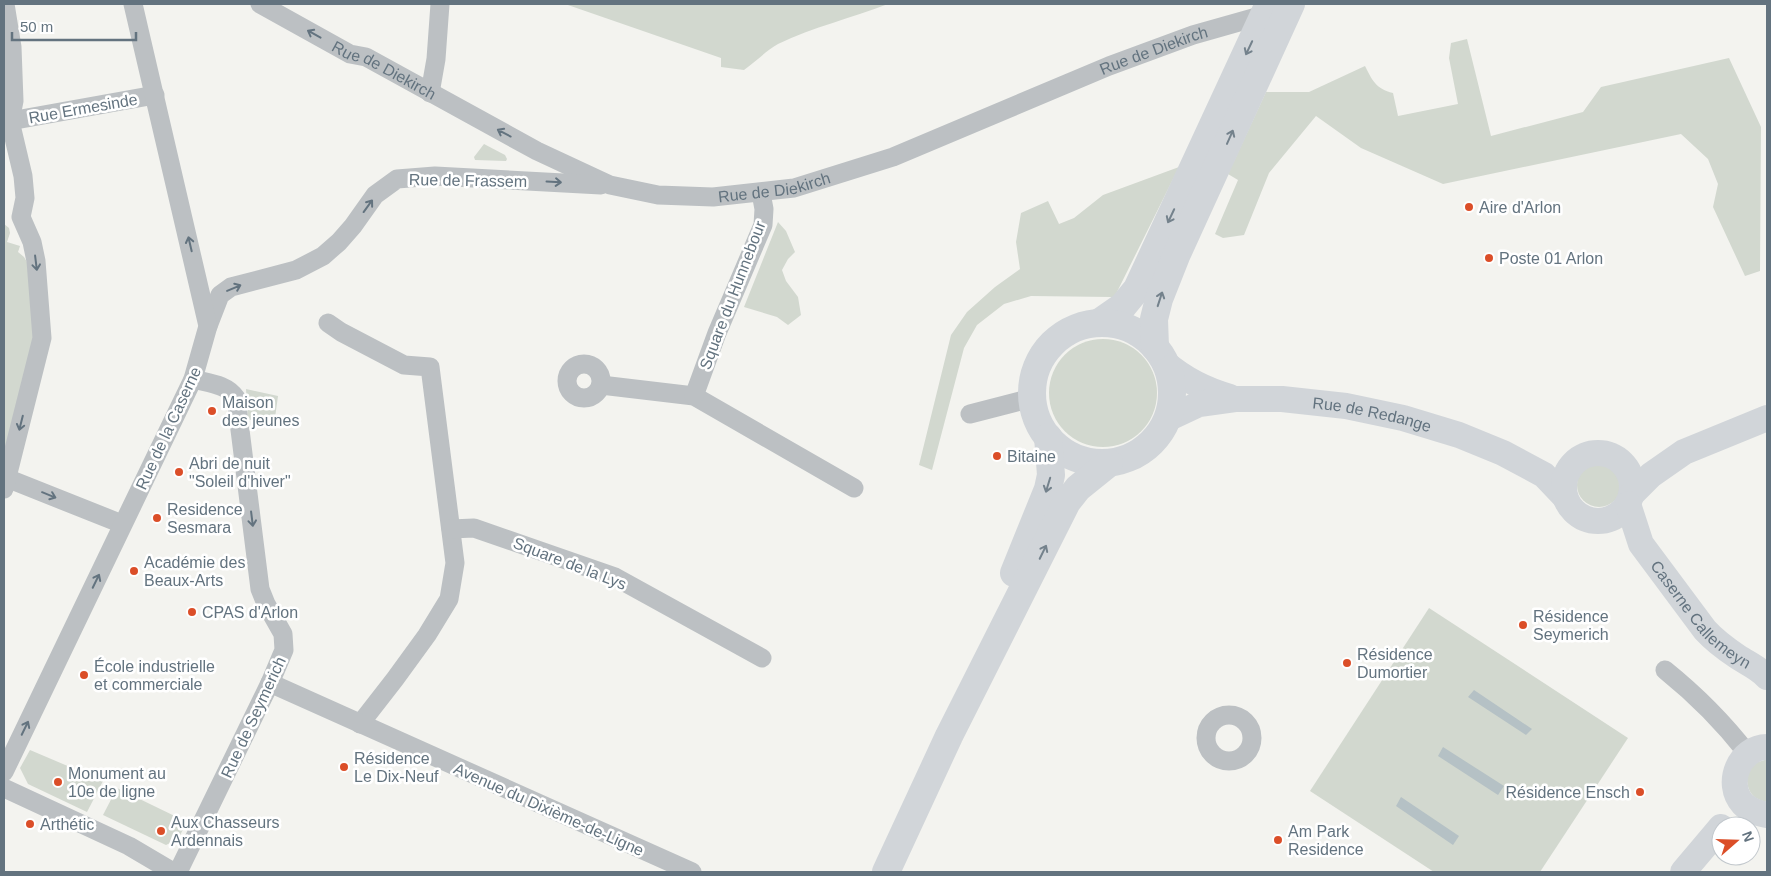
<svg xmlns="http://www.w3.org/2000/svg" width="1771" height="876" font-family="Arial,sans-serif">
<rect width="100%" height="100%" fill="#f3f3ef"/>
<g fill="#d2d8cf">
<path d="M565,4H888C852,18 813,27 778,44C766,51 755,62 744,70L721,67V58Z"/>
<path d="M1467,39L1491,136L1583,112L1601,87L1729,58L1761,127L1760,271L1745,276L1713,207L1718,184L1708,159L1681,134L1443,184L1361,148L1316,116L1269,173L1244,235L1223,238L1215,234L1238,180L1228,174L1266,92H1309L1365,66C1372,80 1376,89 1393,93L1398,116L1458,104L1449,58L1451,43Z"/>
<path d="M484,144L505,155L507,159L506,161L475,160L474,157Z"/>
<path d="M1179,167L1113,300L1111,297L1031,296L1004,304L977,325L964,348L932,470L919,465L951,335L967,312L995,287L1020,269L1016,242L1021,213L1048,201L1059,224L1074,218L1103,195Z"/>
<path d="M778,222L786,231L795,252L788,259L782,270L786,281L798,297L801,315L788,325L777,317L744,307Z"/>
<path d="M4,224L9,228L10,233L7,242L20,246L18,252L24,257L27,262L35,335L4,457Z"/>
<circle cx="1103" cy="393" r="54"/>
<path d="M246,389L278,396L275,418L248,420Z"/>
<circle cx="1599" cy="485" r="22"/>
<path d="M1429,608L1628,738L1540,872H1434L1310,791Z"/>
<path d="M30,750L103,781L87,812L28,784L20,768Z"/>
<path d="M1767,759V802C1764,801 1759,800 1756,798C1746,792 1744,773 1752,765C1756,762 1763,761 1767,759Z"/>
<path d="M117,788L187,822L178,839L166,845L103,815Z"/>
</g>
<g fill="#b5c1c5">
<path d="M1474,690L1532,729L1526,735L1468,697Z"/>
<path d="M1443,747L1504,786L1498,795L1438,756Z"/>
<path d="M1401,797L1459,836L1453,845L1396,806Z"/>
</g>
<g fill="none" stroke-linecap="round" stroke-linejoin="round">
<g stroke="#bcc0c3" stroke-width="19">
<path id="s1" d="M260,4L350,54L366,57L537,151L610,185L658,195L713,197L794,188L893,157L1109,66L1193,35L1271,13"/>
<path d="M430,93L436,59L440,4"/>
<path d="M10,121L155,95"/>
<path d="M328,323L341,332L404,365L430,367L455,563L449,599L427,635L395,679L360,724"/>
<path d="M208,326L220,295L231,287L296,270L323,256L339,242L353,226L375,195L397,179L435,176L601,185"/>
<circle cx="584" cy="381" r="17"/>
<path d="M601,385L694,396L854,488"/>
<path d="M694,396L717,333L763,225L764,209L761,193"/>
<path d="M970,414L1032,398"/>
<path d="M4,477L122,524"/>
<path d="M4,489L42,338L36,261L32,242L21,217L25,198L23,176L10,121L14,101L12,47L5,4"/>
<path d="M451,529L474,528L615,577L762,658"/>
<path d="M1665,670C1696,695 1723,722 1747,753"/>
<path d="M270,683L692,872"/>
<circle cx="1229" cy="738" r="23"/>
<path d="M4,772L193,379L208,326L133,4"/>
<path d="M4,788L129,846L173,872"/>
<path d="M178,872L270,683L284,650L283,634L266,604L260,589L236,398C227,384 208,383 193,379"/>
</g>
<g stroke="#d1d5d9" stroke-width="26">
<path d="M1165,363C1185,380 1205,390 1230,397"/>
<path id="s2" d="M1167,419L1199,404L1235,399H1282L1346,406L1403,418L1459,435L1503,453L1544,475L1564,496"/>
<circle cx="1598" cy="487" r="34"/>
<path d="M1631,495L1651,475L1684,452L1767,418"/>
<path id="s3" d="M1628,504L1641,544L1705,630C1715,641 1726,649 1738,657C1749,664 1759,668 1767,677"/>
<path d="M1767,747C1740,747 1724,783 1743,804C1750,811 1758,813 1767,815"/>
<path d="M1683,872L1721,827"/>
</g>
<g stroke="#d1d5d9" stroke-width="28">
<path d="M1100,322L1123,306L1137,289L1269,4"/>
<circle cx="1102" cy="393" r="70"/>
<path d="M1155,347L1154,319L1159,299L1176,256L1291,4"/>
<path d="M1014,573L1048,489L1051,475L1048,437"/>
<path d="M886,872L949,736L1067,502L1078,488L1109,463"/>
</g>
</g>
<defs><path id="oneway-shaft" d="M-6 0H5M1.5-3L5.5 0L1.5 3" fill="none" stroke-width="1.6" stroke-linecap="round" stroke-linejoin="round" transform="scale(1.25)"/></defs>
<g stroke="#63737f">
<use href="#oneway-shaft" transform="translate(314 34) rotate(-151)"/>
<use href="#oneway-shaft" transform="translate(504 133) rotate(-152)"/>
<use href="#oneway-shaft" transform="translate(554 182) rotate(3)"/>
<use href="#oneway-shaft" transform="translate(368 206) rotate(-54)"/>
<use href="#oneway-shaft" transform="translate(190 244) rotate(-103)"/>
<use href="#oneway-shaft" transform="translate(36 263) rotate(83)"/>
<use href="#oneway-shaft" transform="translate(234 288) rotate(-23)"/>
<use href="#oneway-shaft" transform="translate(21 423) rotate(104)"/>
<use href="#oneway-shaft" transform="translate(49 495) rotate(22)"/>
<use href="#oneway-shaft" transform="translate(252 519) rotate(83)"/>
<use href="#oneway-shaft" transform="translate(96 581) rotate(-64)"/>
<use href="#oneway-shaft" transform="translate(25 728) rotate(-64)"/>
</g>
<g stroke="#74828c">
<use href="#oneway-shaft" transform="translate(1249 48) rotate(115)"/>
<use href="#oneway-shaft" transform="translate(1230 137) rotate(-66)"/>
<use href="#oneway-shaft" transform="translate(1171 216) rotate(115)"/>
<use href="#oneway-shaft" transform="translate(1160 299) rotate(-72)"/>
<use href="#oneway-shaft" transform="translate(1048 485) rotate(107)"/>
<use href="#oneway-shaft" transform="translate(1043 552) rotate(-64)"/>
</g>
<g fill="#db4e28" stroke="#fff" stroke-width="2">
<circle cx="1469" cy="207" r="5"/>
<circle cx="1489" cy="258" r="5"/>
<circle cx="212" cy="411" r="5"/>
<circle cx="997" cy="456" r="5"/>
<circle cx="179" cy="472" r="5"/>
<circle cx="157" cy="518" r="5"/>
<circle cx="134" cy="571" r="5"/>
<circle cx="192" cy="612" r="5"/>
<circle cx="1523" cy="625" r="5"/>
<circle cx="1347" cy="663" r="5"/>
<circle cx="84" cy="675" r="5"/>
<circle cx="344" cy="767" r="5"/>
<circle cx="58" cy="782" r="5"/>
<circle cx="1640" cy="792" r="5"/>
<circle cx="30" cy="824" r="5"/>
<circle cx="161" cy="831" r="5"/>
<circle cx="1278" cy="840" r="5"/>
</g>
<g text-anchor="middle" stroke-width="5" stroke-linejoin="round" paint-order="stroke">
<g font-size="16" fill="#63737f" stroke="#fff">
<text dy="6" stroke="none"><textPath href="#s1" startOffset="966">Rue de Diekirch</textPath></text>
<text dy="6" stroke="none"><textPath href="#s1" startOffset="141">Rue de Diekirch</textPath></text>
<text transform="translate(83 108) rotate(-10)" y="6">Rue Ermesinde</text>
<text transform="translate(468 180) rotate(1)" y="6">Rue de Frassem</text>
<text dy="6" stroke="none"><textPath href="#s1" startOffset="561">Rue de Diekirch</textPath></text>
<text transform="translate(732 295) rotate(-69)" y="6">Square du Hunnebour</text>
<text dy="6" stroke="none"><textPath href="#s2" startOffset="210">Rue de Redange</textPath></text>
<text transform="translate(168 428) rotate(-65)" y="6">Rue de la Caserne</text>
<text transform="translate(570 563) rotate(21)" y="6">Square de la Lys</text>
<text dy="6" stroke="none"><textPath href="#s3" startOffset="135">Caserne Callemeyn</textPath></text>
<text transform="translate(253 717) rotate(-65)" y="6">Rue de Seymerich</text>
<text transform="translate(549 809) rotate(24)" y="6">Avenue du Dixième-de-Ligne</text>
</g>
<g font-size="16" fill="#63737f" stroke="#fff" text-anchor="start">
<text x="1479" y="213">Aire d'Arlon</text>
<text x="1499" y="264">Poste 01 Arlon</text>
<text x="222" y="408">Maison<tspan x="222" dy="18">des jeunes</tspan></text>
<text x="1007" y="462">Bitaine</text>
<text x="189" y="469">Abri de nuit<tspan x="189" dy="18">"Soleil d'hiver"</tspan></text>
<text x="167" y="515">Residence<tspan x="167" dy="18">Sesmara</tspan></text>
<text x="144" y="568">Académie des<tspan x="144" dy="18">Beaux-Arts</tspan></text>
<text x="202" y="618">CPAS d'Arlon</text>
<text x="1533" y="622">Résidence<tspan x="1533" dy="18">Seymerich</tspan></text>
<text x="1357" y="660">Résidence<tspan x="1357" dy="18">Dumortier</tspan></text>
<text x="94" y="672">École industrielle<tspan x="94" dy="18">et commerciale</tspan></text>
<text x="354" y="764">Résidence<tspan x="354" dy="18">Le Dix-Neuf</tspan></text>
<text x="68" y="779">Monument au<tspan x="68" dy="18">10e de ligne</tspan></text>
<text x="1630" y="798" text-anchor="end">Résidence Ensch</text>
<text x="171" y="828">Aux Chasseurs<tspan x="171" dy="18">Ardennais</tspan></text>
<text x="40" y="830">Arthétic</text>
<text x="1288" y="837">Am Park<tspan x="1288" dy="18">Residence</tspan></text>
</g>
</g>
<rect width="1771" height="876" fill="none" stroke="#63737f" stroke-width="10"/>
<g transform="translate(1736 841) rotate(70)"><circle r="24" fill="#ffffff" stroke="#c1c7cc"/>
<path d="M0-4L9 19L0 12L-9 19Z" fill="#db4e28"/>
<text y="-8" font-size="14" font-weight="bold" text-anchor="middle" fill="#63737f">N</text>
</g>
<path d="M12 32v8h124v-8" fill="none" stroke="#63737f" stroke-width="2.5"/>
<text x="20" y="32" font-size="15" fill="#63737f" stroke="#ffffff" stroke-width="4" paint-order="stroke">50 m</text>
</svg>
